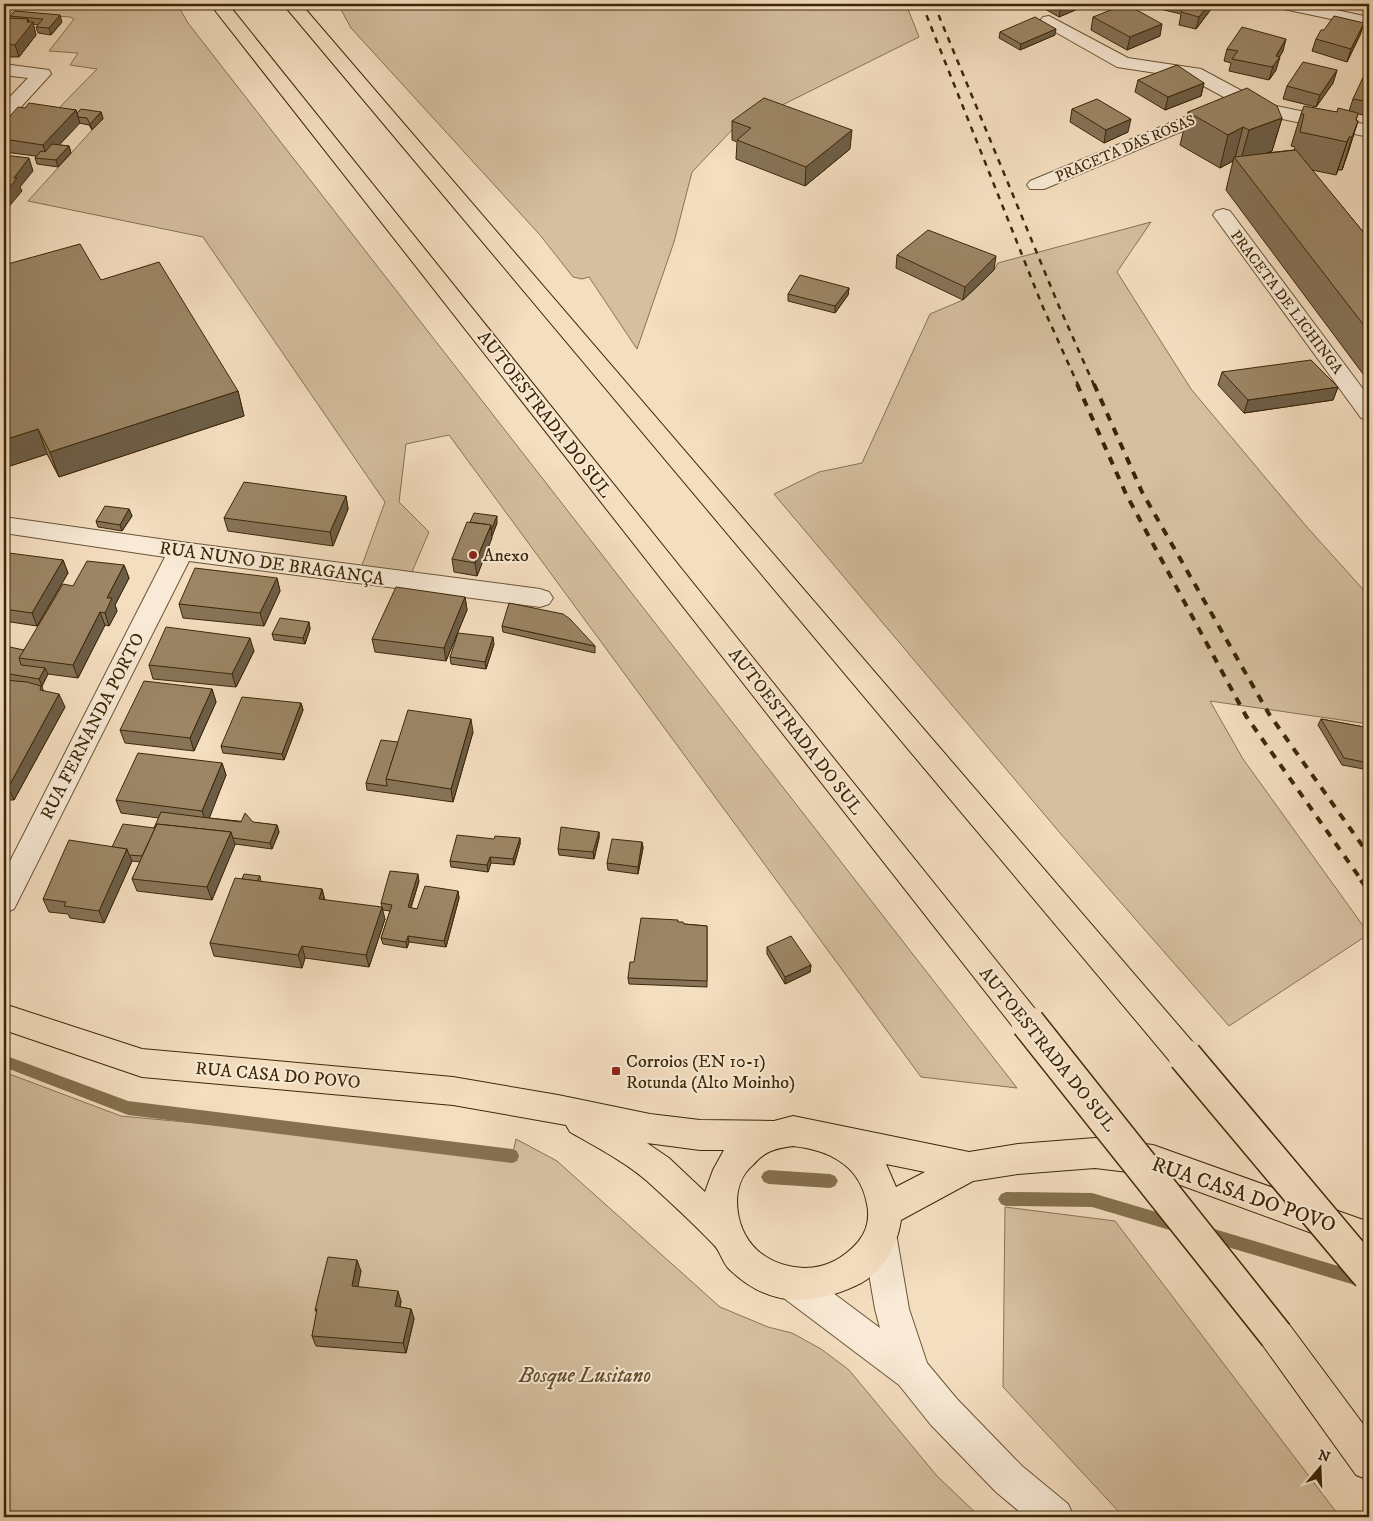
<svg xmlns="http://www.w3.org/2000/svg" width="1373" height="1521" font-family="'IM FELL DW Pica',serif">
<rect width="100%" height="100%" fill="#f4dec0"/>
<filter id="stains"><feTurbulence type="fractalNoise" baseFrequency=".004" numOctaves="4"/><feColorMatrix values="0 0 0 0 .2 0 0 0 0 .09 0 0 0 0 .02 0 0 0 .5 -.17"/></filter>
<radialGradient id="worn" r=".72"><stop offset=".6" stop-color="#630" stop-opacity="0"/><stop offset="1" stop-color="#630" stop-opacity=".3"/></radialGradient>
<g fill="#d5bfa0" stroke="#887352">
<path d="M4,4H177L188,23L1017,1088L921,1077L449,435L406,444L399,502L429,532L411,574L361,568L385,502L203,237L28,201L102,119L55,112L97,69L70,65L78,53L49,51L74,19L70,17L4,12Z"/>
<path d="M338,4H906L919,37L732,130L692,172L674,242L637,349L589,277L582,279L573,277L540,235L351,28Z"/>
<path d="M1151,222L1117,272L1191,389L1306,526L1369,596V724L1210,701L1243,759L1369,934L1229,1026L1060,833L774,494L819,472L862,463L930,314L963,300L994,270L998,263Z"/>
<path d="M4,1072L121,1116L342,1137L511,1161L516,1139L557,1161L720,1307L768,1327L792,1333L821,1349L849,1370L937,1476L980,1517H4Z"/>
<path d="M1005,1207L1115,1221L1340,1517H1127L1120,1513L1003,1387Z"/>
</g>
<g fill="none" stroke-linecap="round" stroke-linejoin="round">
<g fill="#85704f" fill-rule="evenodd">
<path d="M4,1055L128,1101L512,1149L517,1151L519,1156L517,1161L512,1163L128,1115L4,1067Z"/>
<path d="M769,1170L830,1174L835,1176L838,1181L835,1186L830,1188L769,1184L764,1182L761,1177L764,1172Z"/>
<path d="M1006,1192L1092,1193L1180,1219L1185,1221L1188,1226L1185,1231L1180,1233L1092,1207L1006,1206L1001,1204L998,1199L1001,1194Z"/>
<path d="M1204,1226L1365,1274L1369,1275V1287L1365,1288L1204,1240L1199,1238L1196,1233L1199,1228Z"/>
</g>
<g stroke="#6a5534" stroke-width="2">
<g id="minor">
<path d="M1276,4H1308L1369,17V27L1279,8Z"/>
<path d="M1049,16L1128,58L1201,69L1266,104L1369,125V137L1253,113L1189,78L1117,67L1043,25L1040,21L1043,17Z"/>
<path d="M4,64L49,70L51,74L11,118L4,120V103L28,78L4,75Z"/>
<path d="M1221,102L1228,104L1230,108L1228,112L1044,189H1030L1027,185L1030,181Z"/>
<path d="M1223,209L1230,211L1369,397V420L1361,418L1213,215L1216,211Z"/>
<path d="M4,517L181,542L540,589L549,592L553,598L549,604L540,607L189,561L14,909L4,913V873L165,557L4,533Z"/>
<path d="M880,1223L892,1228L897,1239L909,1309L927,1363L957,1399L1022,1466L1068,1504L1074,1517H1026L996,1492L931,1425L899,1385L781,1296L776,1284L781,1272L793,1268L805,1272L880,1328L875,1309L863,1239L868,1228Z"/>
</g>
</g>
<g stroke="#3c2705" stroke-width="2">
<path id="major" d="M4,1004L142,1049L453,1077L558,1095L650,1114L700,1120L774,1121L793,1116L969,1152L1018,1144L1095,1138L1153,1145L1369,1222V1254L1153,1175L1095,1168L1018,1174L973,1181L901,1220C897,1248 881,1275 855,1286C809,1307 767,1306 729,1269C722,1262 720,1250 713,1244C692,1222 669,1201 647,1181C624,1161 596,1147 570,1132L566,1125L453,1105L142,1077L4,1030ZM647,1143L700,1150H724L713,1170L705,1192L669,1158ZM793,1146C829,1150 860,1165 867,1204C870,1218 867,1231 858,1242C844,1258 826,1268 805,1268C766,1267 738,1242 737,1202C737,1188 742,1174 753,1165C758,1159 764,1154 771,1151C778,1148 786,1147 793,1146ZM886,1164L925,1172L896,1187Z"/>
</g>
<g stroke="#3c2705" stroke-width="2">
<g id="highway">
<path d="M210,4H228L1039,1014L1043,1023L1039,1032L1028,1036L1017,1032Z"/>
<path d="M283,4H301L1196,1046L1201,1056L1196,1066L1185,1070L1174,1066Z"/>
<path d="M1276,1318L1288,1323L1369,1432V1480L1356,1475L1264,1347L1258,1335L1264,1323Z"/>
</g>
</g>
<use href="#minor" fill="#f8ead6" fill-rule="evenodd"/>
<use href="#major" fill="#f4dec0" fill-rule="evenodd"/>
<use href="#highway" fill="#f4dec0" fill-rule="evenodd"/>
<g stroke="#3c2705" stroke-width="2.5" stroke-dasharray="6 6" stroke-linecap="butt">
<path d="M922,4L1042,305L1078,385"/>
<path d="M934,4L1058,304L1094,385"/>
</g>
<g stroke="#3c2705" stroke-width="4" stroke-dasharray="8 8" stroke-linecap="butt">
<path d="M1077,384L1126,494L1246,716L1362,881"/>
<path d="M1094,384L1142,492L1269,714L1369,855"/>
</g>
<path stroke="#3c2705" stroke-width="4.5" stroke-dasharray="11 11" stroke-linecap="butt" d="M1361,880L1369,891"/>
<g stroke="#3c2705" stroke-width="36" stroke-linecap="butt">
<g id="highway-bridge">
<path d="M1028,1023L1276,1335"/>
<path d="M1185,1056L1369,1275"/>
</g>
</g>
<use href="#highway-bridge" stroke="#f4dec0" stroke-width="33"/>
</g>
<g fill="#867358" stroke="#3c2705">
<path d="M1036,4H1087V5L1059,17Z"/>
<path d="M1165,4H1215L1196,29L1179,25L1181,14L1164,10Z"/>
<path d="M15,11L62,22L51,35L38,33L36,27L38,25L33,24L36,35L19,57H4V20H6L11,18L10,16Z"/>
<path d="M1093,17L1160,36L1127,50L1091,30Z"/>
<path d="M1364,23L1360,35L1347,62L1312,51L1316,39L1324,30Z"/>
<path d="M1000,32L1055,35L1020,50L999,38Z"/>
<path d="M1227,49L1283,51L1279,57L1276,70L1269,80L1229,71L1231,63L1224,61Z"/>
<path d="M1337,70L1333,83L1316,107L1283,99L1287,86Z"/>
<path d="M1369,74V116L1358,114L1356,120L1358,121L1342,170H1338L1336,175L1312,170L1369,239V382L1226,190L1233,161L1220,168L1180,145L1188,112L1282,118L1272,151L1266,153L1294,150L1295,147L1291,146L1301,114L1349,111L1353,99Z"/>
<path d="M1138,80L1204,83L1201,96L1165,110L1135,92Z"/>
<path d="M25,108L76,110L77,113L101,112L103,119L92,130L89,125L79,123L59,145L69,146L71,153L58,167L37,164L35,158L36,156L4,152V123Z"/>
<path d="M1072,109L1128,132L1104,143L1070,122Z"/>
<path d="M732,121L850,149L805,186L736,159L737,142L732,140Z"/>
<path d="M897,255L994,270L963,300L896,268Z"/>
<path d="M4,265L101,280L238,391L244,416L59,477L47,454L10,466L4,454Z"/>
<path d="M849,288L848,295L835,313L788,301V294Z"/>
<path d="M1222,372L1338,387L1333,400L1244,413L1218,385Z"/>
<path d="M346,496L348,509L333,546L228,531L224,518Z"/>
<path d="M129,509L132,516L122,531L98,527L96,521Z"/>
<path d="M497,523L477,576L454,572L452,559Z"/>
<path d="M63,560L68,573L37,626L4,621V562Z"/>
<path d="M124,565L129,578L115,605L117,611L109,626L105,625L78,678L48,674L42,686L43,690L65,707L14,800H4V648L24,650L73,586Z"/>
<path d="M277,578L280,591L264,626L183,618L179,604Z"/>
<path d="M465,597L467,610L446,661L375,652L372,639Z"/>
<path d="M309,622L310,629L305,644L274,640L272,634Z"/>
<path d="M502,626L595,646V653L503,632Z"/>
<path d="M494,644L486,669L451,664L450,657Z"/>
<path d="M254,651L236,687L153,679L149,665Z"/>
<path d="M212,689L216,702L194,751L125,743L120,730Z"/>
<path d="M301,703L303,710L284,760L223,753L221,746Z"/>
<path d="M1321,719L1369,728V770L1342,765L1318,725Z"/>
<path d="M473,732L453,802L367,790L366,783L398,742Z"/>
<path d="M222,763L226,775L209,818L277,825L279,832L272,849L235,844L212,900L137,891L132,879L140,862L132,861L104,923L70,918L68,914L49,912L43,899L112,847L154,828L159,818L121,813L116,800Z"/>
<path d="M599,832V838L594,859L559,855L558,849Z"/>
<path d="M520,838V844L514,865L491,863L488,872L451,867L450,861Z"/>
<path d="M642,842L643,848L638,874L608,870L607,863Z"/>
<path d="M260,876L261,882L322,889L325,900L385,919L369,967L305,958L302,968L214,956L210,943L242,879Z"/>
<path d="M419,881L411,908L417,909L458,891L459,898L446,947L409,942L407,948L383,944L381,938L390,911L383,910L381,903Z"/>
<path d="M678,922L684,924L707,926V987L629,984L628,978L634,962Z"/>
<path d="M767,947L811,965L810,972L785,984L767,954Z"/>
<path d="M361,1271L357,1287L401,1301L400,1307L411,1309L414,1319L406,1353L316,1346L312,1336L317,1313L315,1310Z"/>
</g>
<g fill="#6d5e47" stroke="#3c2705">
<path d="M1061,4H1087V5L1059,17Z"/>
<path d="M1209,4H1215L1196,29L1199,17Z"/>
<path d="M1363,4H1369V5L1362,7Z"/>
<path d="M60,15L62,22L51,35L49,28Z"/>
<path d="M28,19L30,25L33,22L36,35L19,57L15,45Z"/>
<path d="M1364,23L1360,35L1347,62L1351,49Z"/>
<path d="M1162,24L1160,36L1127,50L1130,37Z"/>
<path d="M1056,29L1055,35L1020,50L1021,44Z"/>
<path d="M1286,39L1283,51L1277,61L1280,57L1276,70L1269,80L1276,56Z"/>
<path d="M1337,70L1333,83L1316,107L1320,95Z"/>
<path d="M1204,83L1201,96L1165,110L1168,97Z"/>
<path d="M76,110L80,123L47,158L43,145Z"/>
<path d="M101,112L103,119L92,130L90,124Z"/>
<path d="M1282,118L1272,151L1240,163L1249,130Z"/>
<path d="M1131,119L1128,132L1104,143L1106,130Z"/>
<path d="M1358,121L1348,153L1342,170L1352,137Z"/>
<path d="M1243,127L1235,158L1234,157L1233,161L1220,168L1228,135Z"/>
<path d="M852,130L850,149L805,186L806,167Z"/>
<path d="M1349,137L1338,170L1336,175L1347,142Z"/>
<path d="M69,146L71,153L58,167L56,160Z"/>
<path d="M29,158L33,171L20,187L22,191L6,210L4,204V195L14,178Z"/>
<path d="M996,256L994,270L963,300L965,287Z"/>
<path d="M849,288L848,295L835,313V306Z"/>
<path d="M1338,387L1333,400L1244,413L1248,400Z"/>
<path d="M238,391L244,416L59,477L50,452Z"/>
<path d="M38,429L47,454L10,466L4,451V440Z"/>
<path d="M346,496L348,509L333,546L330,532Z"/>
<path d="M129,509L132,516L122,531L120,525Z"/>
<path d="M497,516V523L492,536L491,530Z"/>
<path d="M491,525L492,538L477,576L475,563Z"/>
<path d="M63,560L68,573L37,626L32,613Z"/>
<path d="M124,565L129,578L115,605L117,611L109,626L105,613L107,598Z"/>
<path d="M277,578L280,591L264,626L260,613Z"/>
<path d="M465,597L467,610L446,661L444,648Z"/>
<path d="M100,612L105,625L78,678L73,665Z"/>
<path d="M309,622L310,629L305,644L303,638Z"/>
<path d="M493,637L494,644L486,669L485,662Z"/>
<path d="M250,638L254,651L236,687L232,674Z"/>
<path d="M45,668L48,674L42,686L39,679Z"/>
<path d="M212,689L216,702L194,751L190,738Z"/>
<path d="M59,694L65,707L14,800L8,788Z"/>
<path d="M301,703L303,710L284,760L282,754Z"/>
<path d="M471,719L473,732L453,802L451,789Z"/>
<path d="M222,763L226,775L207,824L202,811Z"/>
<path d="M277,825L279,832L272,849L270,843Z"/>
<path d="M231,832L235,845L212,900L207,887Z"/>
<path d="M599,832V838L594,859L593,852Z"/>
<path d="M520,838V844L514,865L513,859Z"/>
<path d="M642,842L643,848L638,874V867Z"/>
<path d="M127,849L132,861L104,923L99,911Z"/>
<path d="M490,857L491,863L488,872L487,865Z"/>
<path d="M418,874L419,881L409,913L408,907Z"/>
<path d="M322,889L325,902L319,899Z"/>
<path d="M458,891L459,898L446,947L444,941Z"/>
<path d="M382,907L385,919L369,967L366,955Z"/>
<path d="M408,936L409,942L407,948L406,942Z"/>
<path d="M302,946L305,958L302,968L298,955Z"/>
<path d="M811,965L810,972L785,984V977Z"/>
<path d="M357,1260L361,1271L356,1297L352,1286Z"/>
<path d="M398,1291L401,1301L398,1317L395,1306Z"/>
<path d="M411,1309L414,1319L406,1353L403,1343Z"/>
</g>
<g fill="#9c8666" stroke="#3c2705">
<path d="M1126,4L1162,24L1130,37L1093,17Z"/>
<path d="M1187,4H1209L1199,17L1181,12Z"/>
<path d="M15,11L60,15L49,28L36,27L43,19L10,16Z"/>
<path d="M1334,16L1364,23L1351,49L1316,39L1321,30H1324Z"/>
<path d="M1035,17L1056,29L1021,44L1000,32Z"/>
<path d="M8,18L28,19L27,22H33L15,45L4,44V20H6Z"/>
<path d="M1242,27L1286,39L1276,56L1280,57L1272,67L1232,59L1238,51L1227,49Z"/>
<path d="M1303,62L1337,70L1320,95L1287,86Z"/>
<path d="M1177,65L1204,83L1168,97L1138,80Z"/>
<path d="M1365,73L1369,74V102L1353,99Z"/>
<path d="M1247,88L1277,106L1282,118L1249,130L1243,127L1228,135L1188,112Z"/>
<path d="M764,98L852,130L806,167L737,140L751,128L732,121Z"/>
<path d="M1097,99L1131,119L1106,130L1072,109Z"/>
<path d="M29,103L76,110L43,145L4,139V123L18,107L25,108Z"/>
<path d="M1304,106L1337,112L1338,108L1358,113L1356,120L1358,121L1352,137H1349L1347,142L1300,132L1304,114H1301Z"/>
<path d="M81,109L101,112L90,124L87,118L78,117L77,113Z"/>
<path d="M52,144L69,146L56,160L35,158L41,151L45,152Z"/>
<path d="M1296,150L1369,239V332L1234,157Z"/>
<path d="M4,155L29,158L14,178H17L4,195Z"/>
<path d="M928,230L996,256L965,287L897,255Z"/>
<path d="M80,244L101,280L159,262L238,391L50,452L38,429L4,440V265Z"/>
<path d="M800,275L849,288L835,306L788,294Z"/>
<path d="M1311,360L1338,387L1248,400L1222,372Z"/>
<path d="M244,482L346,496L330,532L224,518Z"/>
<path d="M105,506L129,509L120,525L96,521Z"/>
<path d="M474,513L497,516L491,530V525L470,522Z"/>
<path d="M467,522L491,525L475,563L452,559Z"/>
<path d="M9,553L63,560L32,613L4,609V562Z"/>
<path d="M87,561L124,565L107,598H112L105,613L100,612L73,665L19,658L63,584L73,586Z"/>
<path d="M195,568L277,578L260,613L179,604Z"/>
<path d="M396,587L465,597L444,648L372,639Z"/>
<path d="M509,603L563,614L570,619L595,646L502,626Z"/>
<path d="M280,618L309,622L303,638L272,634Z"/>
<path d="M166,627L250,638L232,674L149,665Z"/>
<path d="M458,633L493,637L485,662L450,657Z"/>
<path d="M5,646L24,650L19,658L21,665L45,668L39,679L4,673V648Z"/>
<path d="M4,680L27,682L41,686L40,690L59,694L8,788L4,787Z"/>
<path d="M144,681L212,689L190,738L120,730Z"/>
<path d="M242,697L301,703L282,754L221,746Z"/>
<path d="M408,710L471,719L451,789L386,779Z"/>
<path d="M1321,719L1369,728V763L1344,758Z"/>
<path d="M381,740L398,742L386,779L387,786L366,783Z"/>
<path d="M138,753L222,763L202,811L116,800Z"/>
<path d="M161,812L241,822L245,813L253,822L277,825L270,843L233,838L231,832L157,824L142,856L129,855L127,849L112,847L123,824L154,828Z"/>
<path d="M157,824L231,832L207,887L132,879Z"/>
<path d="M561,827L599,832L593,852L558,849Z"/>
<path d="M457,835L494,839L495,836L520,838L513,859L490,857L487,865L450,861Z"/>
<path d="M612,839L642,842L638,867L607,863Z"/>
<path d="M69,840L127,849L99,911L64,906L66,902L43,899Z"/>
<path d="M390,871L418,874L408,907L417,909L425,886L458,891L444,941L408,936L406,942L381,938L392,905L381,903Z"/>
<path d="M244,874L260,876L257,881L242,879Z"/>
<path d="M235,878L322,889L319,899L382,907L366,955L302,946L298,955L210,943Z"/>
<path d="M641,918L678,920V922H683L684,924L707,926V981L628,978L630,962H634Z"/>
<path d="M791,936L811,965L785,977L767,947Z"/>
<path d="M328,1257L357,1260L352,1286L398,1291L395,1306L411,1309L403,1343L312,1336L317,1309L315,1310Z"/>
</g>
<g fill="#8f2418" stroke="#f8ead6" stroke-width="2">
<circle cx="473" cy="555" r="5"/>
<rect x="611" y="1066" width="10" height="10" rx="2.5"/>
</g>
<g text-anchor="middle" stroke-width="4" stroke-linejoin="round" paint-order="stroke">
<g font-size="15" fill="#3c2705" stroke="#f8ead6">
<text transform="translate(1125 148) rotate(-23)" y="5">PRACETA DAS ROSAS</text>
<text transform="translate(1287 302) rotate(53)" y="5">PRACETA DE LICHINGA</text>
</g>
<g font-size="18" fill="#3c2705" stroke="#f8ead6">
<text transform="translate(545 414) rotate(52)" y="6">AUTOESTRADA DO SUL</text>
<text transform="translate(272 563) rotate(8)" y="6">RUA NUNO DE BRAGANÇA</text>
<text transform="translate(92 726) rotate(-63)" y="6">RUA FERNANDA PORTO</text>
<text transform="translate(796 731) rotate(52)" y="6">AUTOESTRADA DO SUL</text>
<text transform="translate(1048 1049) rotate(51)" y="6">AUTOESTRADA DO SUL</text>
<text transform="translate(278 1075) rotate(5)" y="6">RUA CASA DO POVO</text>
</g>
<g font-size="18" fill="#3c2705" stroke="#f8ead6" text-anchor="start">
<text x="483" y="561">Anexo</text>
<text x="626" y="1067">Corroios (EN 10-1)<tspan x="626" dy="21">Rotunda (Alto Moinho)</tspan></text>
</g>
<g font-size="21" fill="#3c2705" stroke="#f8ead6">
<text transform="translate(1244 1194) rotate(19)" y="7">RUA CASA DO POVO</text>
</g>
<g font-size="21" font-style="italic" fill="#624d2c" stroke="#f8ead6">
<text x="585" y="1382">Bosque Lusitano</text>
</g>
</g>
<rect width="1373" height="1521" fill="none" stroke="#f4dec0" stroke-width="20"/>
<rect x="5" y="5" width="1363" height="1511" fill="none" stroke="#3c2705" stroke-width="2.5"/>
<rect x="10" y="10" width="1353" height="1501" fill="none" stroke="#3c2705"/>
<g transform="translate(1320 1468) rotate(19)" stroke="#f8ead6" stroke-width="4" paint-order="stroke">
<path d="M0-4L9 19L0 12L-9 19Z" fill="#3c2705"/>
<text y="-8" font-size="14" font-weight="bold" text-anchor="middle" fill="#3c2705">N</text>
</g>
<rect width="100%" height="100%" filter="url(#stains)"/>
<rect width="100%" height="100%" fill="url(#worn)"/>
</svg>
